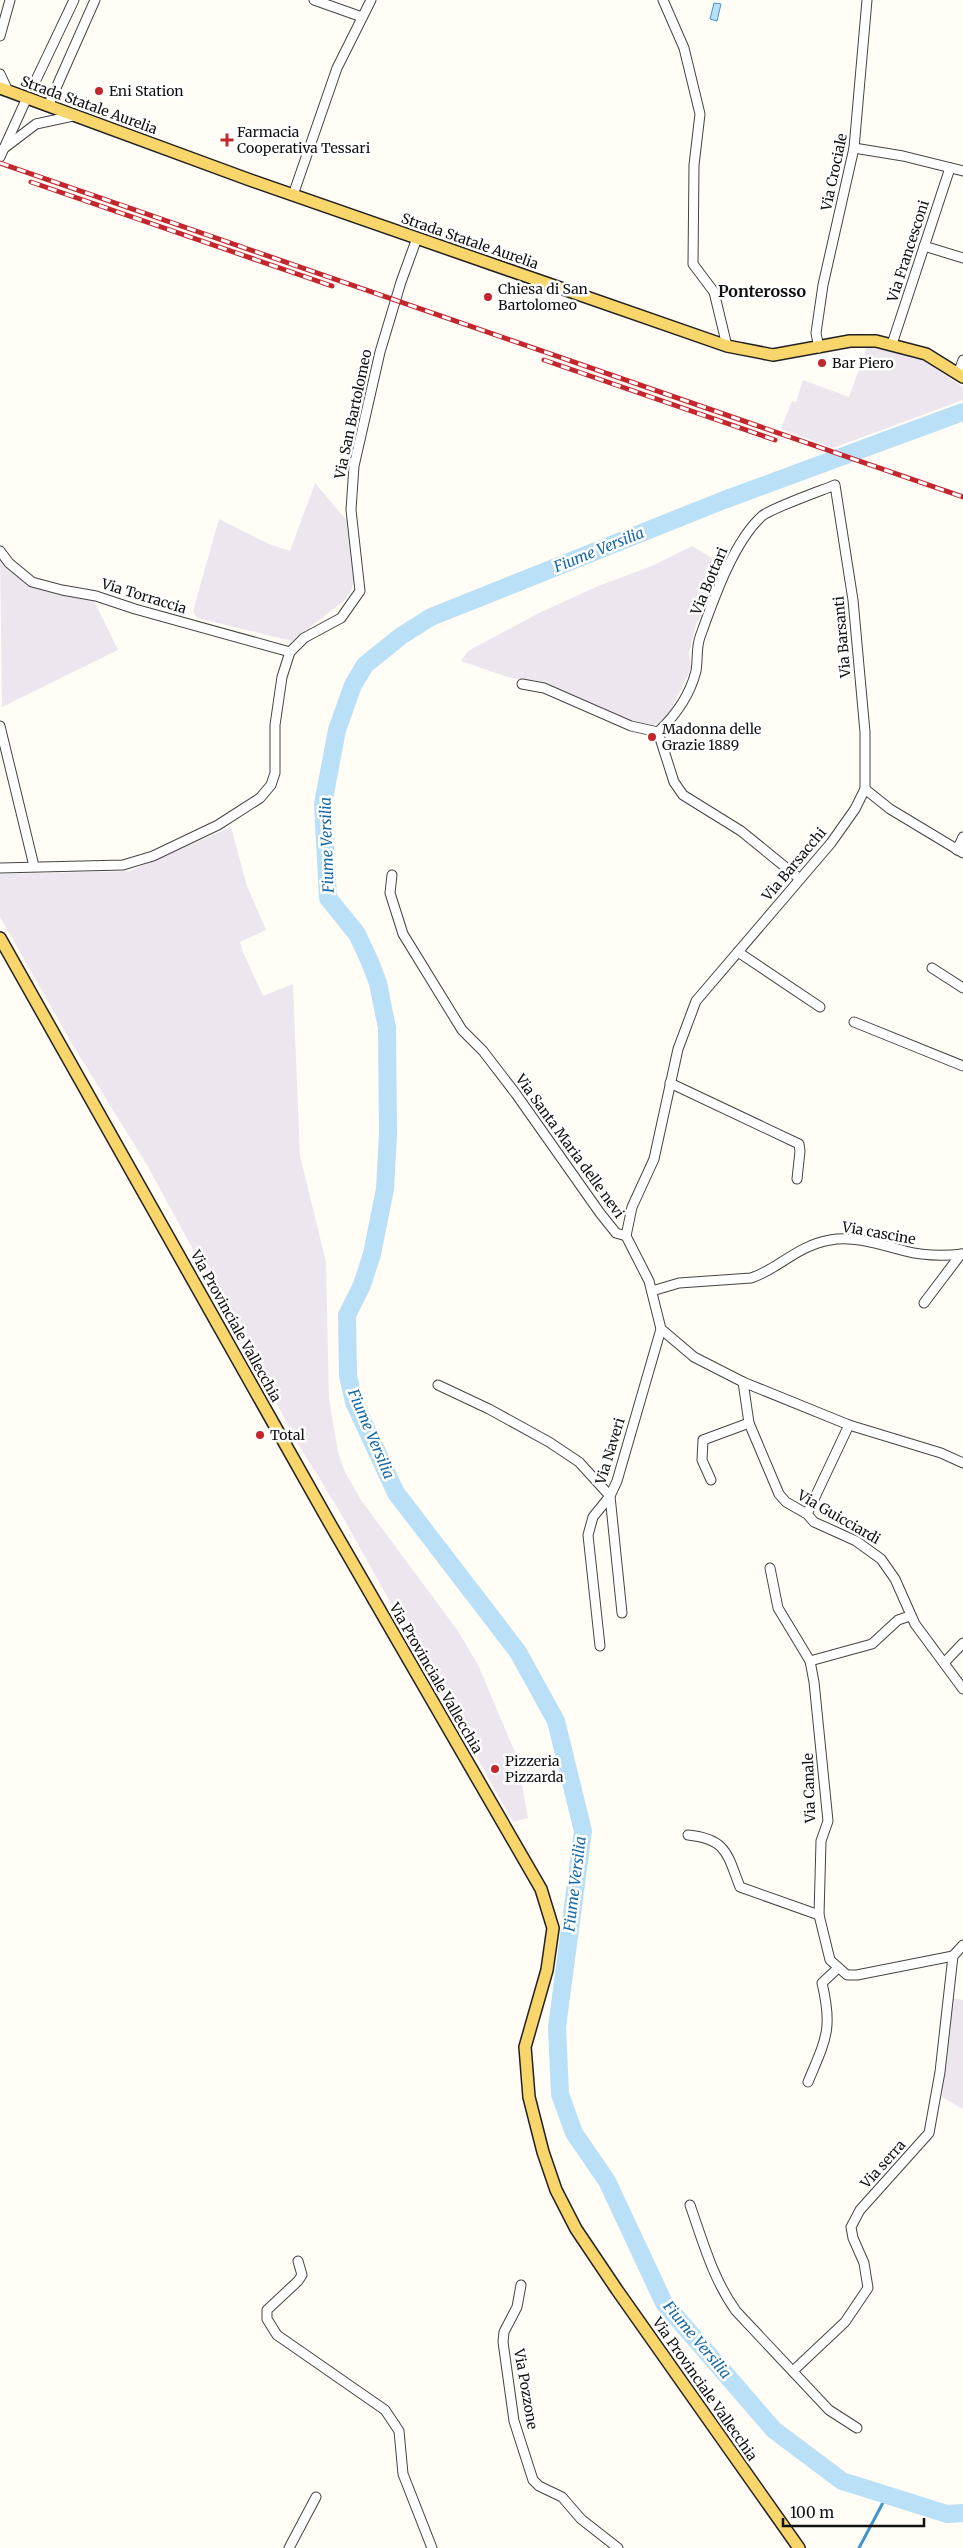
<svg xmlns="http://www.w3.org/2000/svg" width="963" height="2548" font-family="Merriweather,serif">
<rect width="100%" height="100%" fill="#fffdf5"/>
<g fill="#eee6ef">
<path d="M867,347L897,349L921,359L963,387V400L833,448L781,429L792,401L796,402L803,380L849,397Z"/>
<path d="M315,483L348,522L355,577L351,591L344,601L292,641L197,618L193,611L219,519L269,544L290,551Z"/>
<path d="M692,546L725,566L714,589L702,601L706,608L696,624L689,653L691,668L665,722L653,725L641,724L539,681L511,678L461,661L468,651L539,613L596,587L654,565Z"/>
<path d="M0,557L20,577L93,599L118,650L2,707Z"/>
<path d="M231,827L247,886L266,930L240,942L243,952L263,996L293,984L300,1156L326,1262L329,1398L338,1452L345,1472L361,1500L458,1631L478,1665L517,1757L528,1818L513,1822L341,1514L300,1447L147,1165L75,1049L0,917V874L130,871Z"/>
<path d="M951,1998L963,2000V2109L942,2097Z"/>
</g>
<path fill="#b9e0f7" stroke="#3f96cf" d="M714,3L721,4L717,21L710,19Z"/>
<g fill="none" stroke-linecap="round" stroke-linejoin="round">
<path stroke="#3f96cf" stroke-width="3" d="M859,2548L887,2495"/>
<path stroke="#b9e0f7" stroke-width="18" d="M963,412L724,500L431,617L401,636L365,665L353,685L337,730L323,804L328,898L357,934L370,962L378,983L387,1028L388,1134L385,1189L372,1254L362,1285L347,1315L348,1376L354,1402L396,1493L518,1652L556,1721L583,1831L557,2027L560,2094L574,2133L607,2181L664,2303L774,2430L842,2481L947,2514L963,2513"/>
<path stroke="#dbdad3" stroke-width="9" stroke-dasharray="9 4.5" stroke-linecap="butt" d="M25,102L35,82"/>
<g stroke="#444" stroke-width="11">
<g id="minor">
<path d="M314,0L362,17"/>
<path d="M663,0L684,48L700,114L694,165L693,264L714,292L727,346"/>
<path d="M0,36L10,0"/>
<path d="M0,74L8,91"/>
<path d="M35,82L74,0"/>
<path d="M48,106L95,0"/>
<path d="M854,148L903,156L963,171"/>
<path d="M3,149L36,124L73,116"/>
<path d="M0,157L25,102"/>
<path d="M293,195L337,68L371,0"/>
<path d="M924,246L963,258"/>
<path d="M892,344L950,168"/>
<path d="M819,348L816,333L823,285L854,148L867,0"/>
<path d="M958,374L963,360"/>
<path d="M0,551L9,563L32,582L62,590L96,596L135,609L290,652"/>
<path d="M522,684L544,688L631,726L658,732"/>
<path d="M0,726L34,866"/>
<path d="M865,789L890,809L963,853"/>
<path d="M957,850L963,837"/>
<path d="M0,868L123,865L153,856L218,825L260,798L271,785L275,773V725L282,677L290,652L304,638L341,618L360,591L351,510L354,466L380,352L401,282L417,238"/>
<path d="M392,875L390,893L403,934L462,1030L483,1051L516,1094L600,1213L616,1233L626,1236L649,1281L661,1329L694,1357L743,1382L849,1425L941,1453L963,1463"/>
<path d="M738,952L820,1007"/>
<path d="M932,968L963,988"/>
<path d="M854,1022L963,1066"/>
<path d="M670,1083L799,1144L800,1151L797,1179"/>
<path d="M626,1236L632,1207L654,1159L678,1049L696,1001L831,843L855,809L865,789V732L853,600L835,485C820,491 772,508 762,516C733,542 713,601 700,637C696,648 698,660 696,671C690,695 676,715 658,732L674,782L683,795L741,831L800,879"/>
<path d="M652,1291L679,1283L751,1278C779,1269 796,1246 830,1240C854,1235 882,1245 905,1251C924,1256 944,1256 963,1254"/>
<path d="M924,1303L961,1254"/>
<path d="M743,1382L749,1423L779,1494L786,1502L807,1514L814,1522L856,1541L881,1559L895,1579L915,1624L963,1689"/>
<path d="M438,1385L489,1409L549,1442L579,1462L610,1496L593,1517L588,1535L600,1646"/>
<path d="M711,1480L702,1460L703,1440L749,1423"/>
<path d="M807,1514L849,1425"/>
<path d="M770,1568L778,1608L810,1661L814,1682L828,1821L821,1841L819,1915L830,1960L847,1975H857L953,1956"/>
<path d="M622,1613L610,1496L617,1481L661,1329"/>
<path d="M810,1661L872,1644L898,1620L910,1616"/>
<path d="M945,1662L963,1643"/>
<path d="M688,1835C727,1839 727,1854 740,1887L819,1915"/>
<path d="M808,2082C826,2039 833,2029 822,1983L838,1968"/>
<path d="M690,2205C703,2242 713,2279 736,2311L829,2410L857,2428"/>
<path d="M298,2261L302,2275L298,2281L267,2310V2319L277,2335L385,2410L399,2431L403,2474L432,2548"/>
<path d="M521,2285L517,2307L504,2332L503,2342L514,2421L533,2480L539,2486L562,2497L581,2519L618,2548"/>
<path d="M793,2371L845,2322L868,2288L864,2263L853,2238L851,2227L860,2210L929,2133L940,2072L953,1956L963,1945"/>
<path d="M289,2548L316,2497"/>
</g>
</g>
<g stroke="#222" stroke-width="14">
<g id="major">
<path d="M0,88L250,180L727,346L773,355L850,341H876L926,354L963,377"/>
<path d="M0,938L329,1522L541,1889L553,1928L547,1970L525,2047L529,2097L543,2152L556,2190L576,2229L617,2290L799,2548"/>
</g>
</g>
<use href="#minor" stroke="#fff" stroke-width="9"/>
<use href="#major" stroke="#f9d66b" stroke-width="11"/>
<g stroke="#c4262e" stroke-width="5">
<g id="rail">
<path d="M0,163L963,497"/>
<path d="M31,182L332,286"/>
<path d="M544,360L775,440"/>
</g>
</g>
<use href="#rail" stroke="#fff" stroke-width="3" stroke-dasharray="9" stroke-linecap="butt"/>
</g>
<g fill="#c4262e" stroke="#fff" stroke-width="2">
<circle cx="99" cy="91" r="5"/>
<path d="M224.5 132.5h5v5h5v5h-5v5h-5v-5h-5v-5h5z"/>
<circle cx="488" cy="297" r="5"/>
<circle cx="822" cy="363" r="5"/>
<circle cx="652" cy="737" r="5"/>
<circle cx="260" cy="1435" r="5"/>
<circle cx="495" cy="1769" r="5"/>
</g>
<g text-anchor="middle" stroke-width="5" stroke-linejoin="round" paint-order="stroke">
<g font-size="14" fill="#111" stroke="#fff" text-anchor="start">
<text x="109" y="96">Eni Station</text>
<text x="237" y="137">Farmacia<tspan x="237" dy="16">Cooperativa Tessari</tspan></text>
<text x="498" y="294">Chiesa di San<tspan x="498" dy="16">Bartolomeo</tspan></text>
<text x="832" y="368">Bar Piero</text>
<text x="662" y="734">Madonna delle<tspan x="662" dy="16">Grazie 1889</tspan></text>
<text x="270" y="1440">Total</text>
<text x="505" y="1766">Pizzeria<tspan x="505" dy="16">Pizzarda</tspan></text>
</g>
<g font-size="14" fill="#111" stroke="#fff">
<text transform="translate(89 105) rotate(20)" y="5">Strada Statale Aurelia</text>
<text transform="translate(834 172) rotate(-78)" y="5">Via Crociale</text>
<text transform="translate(470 241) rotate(19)" y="5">Strada Statale Aurelia</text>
<text transform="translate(908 251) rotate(-72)" y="5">Via Francesconi</text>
<text transform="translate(353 414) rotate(-78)" y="5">Via San Bartolomeo</text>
<text transform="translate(709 581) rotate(-67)" y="5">Via Bottari</text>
<text transform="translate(144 596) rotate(17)" y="5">Via Torraccia</text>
<text transform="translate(842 637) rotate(-95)" y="5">Via Barsanti</text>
<text transform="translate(794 864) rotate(-50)" y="5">Via Barsacchi</text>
<text transform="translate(570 1146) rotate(54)" y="5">Via Santa Maria delle nevi</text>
<text transform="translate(879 1233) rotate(10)" y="5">Via cascine</text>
<text transform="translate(236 1326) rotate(61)" y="5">Via Provinciale Vallecchia</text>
<text transform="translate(610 1451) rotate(-73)" y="5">Via Naveri</text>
<text transform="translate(839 1517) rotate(30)" y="5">Via Guicciardi</text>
<text transform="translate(436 1678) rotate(60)" y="5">Via Provinciale Vallecchia</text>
<text transform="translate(809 1788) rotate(-92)" y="5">Via Canale</text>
<text transform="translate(883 2164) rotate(-48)" y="5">Via serra</text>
<text transform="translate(526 2389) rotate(80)" y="5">Via Pozzone</text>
<text transform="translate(705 2389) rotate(55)" y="5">Via Provinciale Vallecchia</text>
</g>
<g font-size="15" font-style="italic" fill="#1768a6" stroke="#fff">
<text transform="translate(599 550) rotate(-22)" y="5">Fiume Versilia</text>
<text transform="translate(327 845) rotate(-92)" y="5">Fiume Versilia</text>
<text transform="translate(371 1434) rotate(67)" y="5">Fiume Versilia</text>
<text transform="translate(575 1884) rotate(-83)" y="5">Fiume Versilia</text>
<text transform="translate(697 2340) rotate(50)" y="5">Fiume Versilia</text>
</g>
<g font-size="16" font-weight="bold" fill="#111" stroke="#fff">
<text x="762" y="297">Ponterosso</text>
</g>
</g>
<path d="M783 2518v8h141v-8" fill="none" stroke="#111111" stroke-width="2.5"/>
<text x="790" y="2518" font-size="15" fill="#111111" stroke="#ffffff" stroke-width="4" paint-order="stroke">100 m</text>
</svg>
